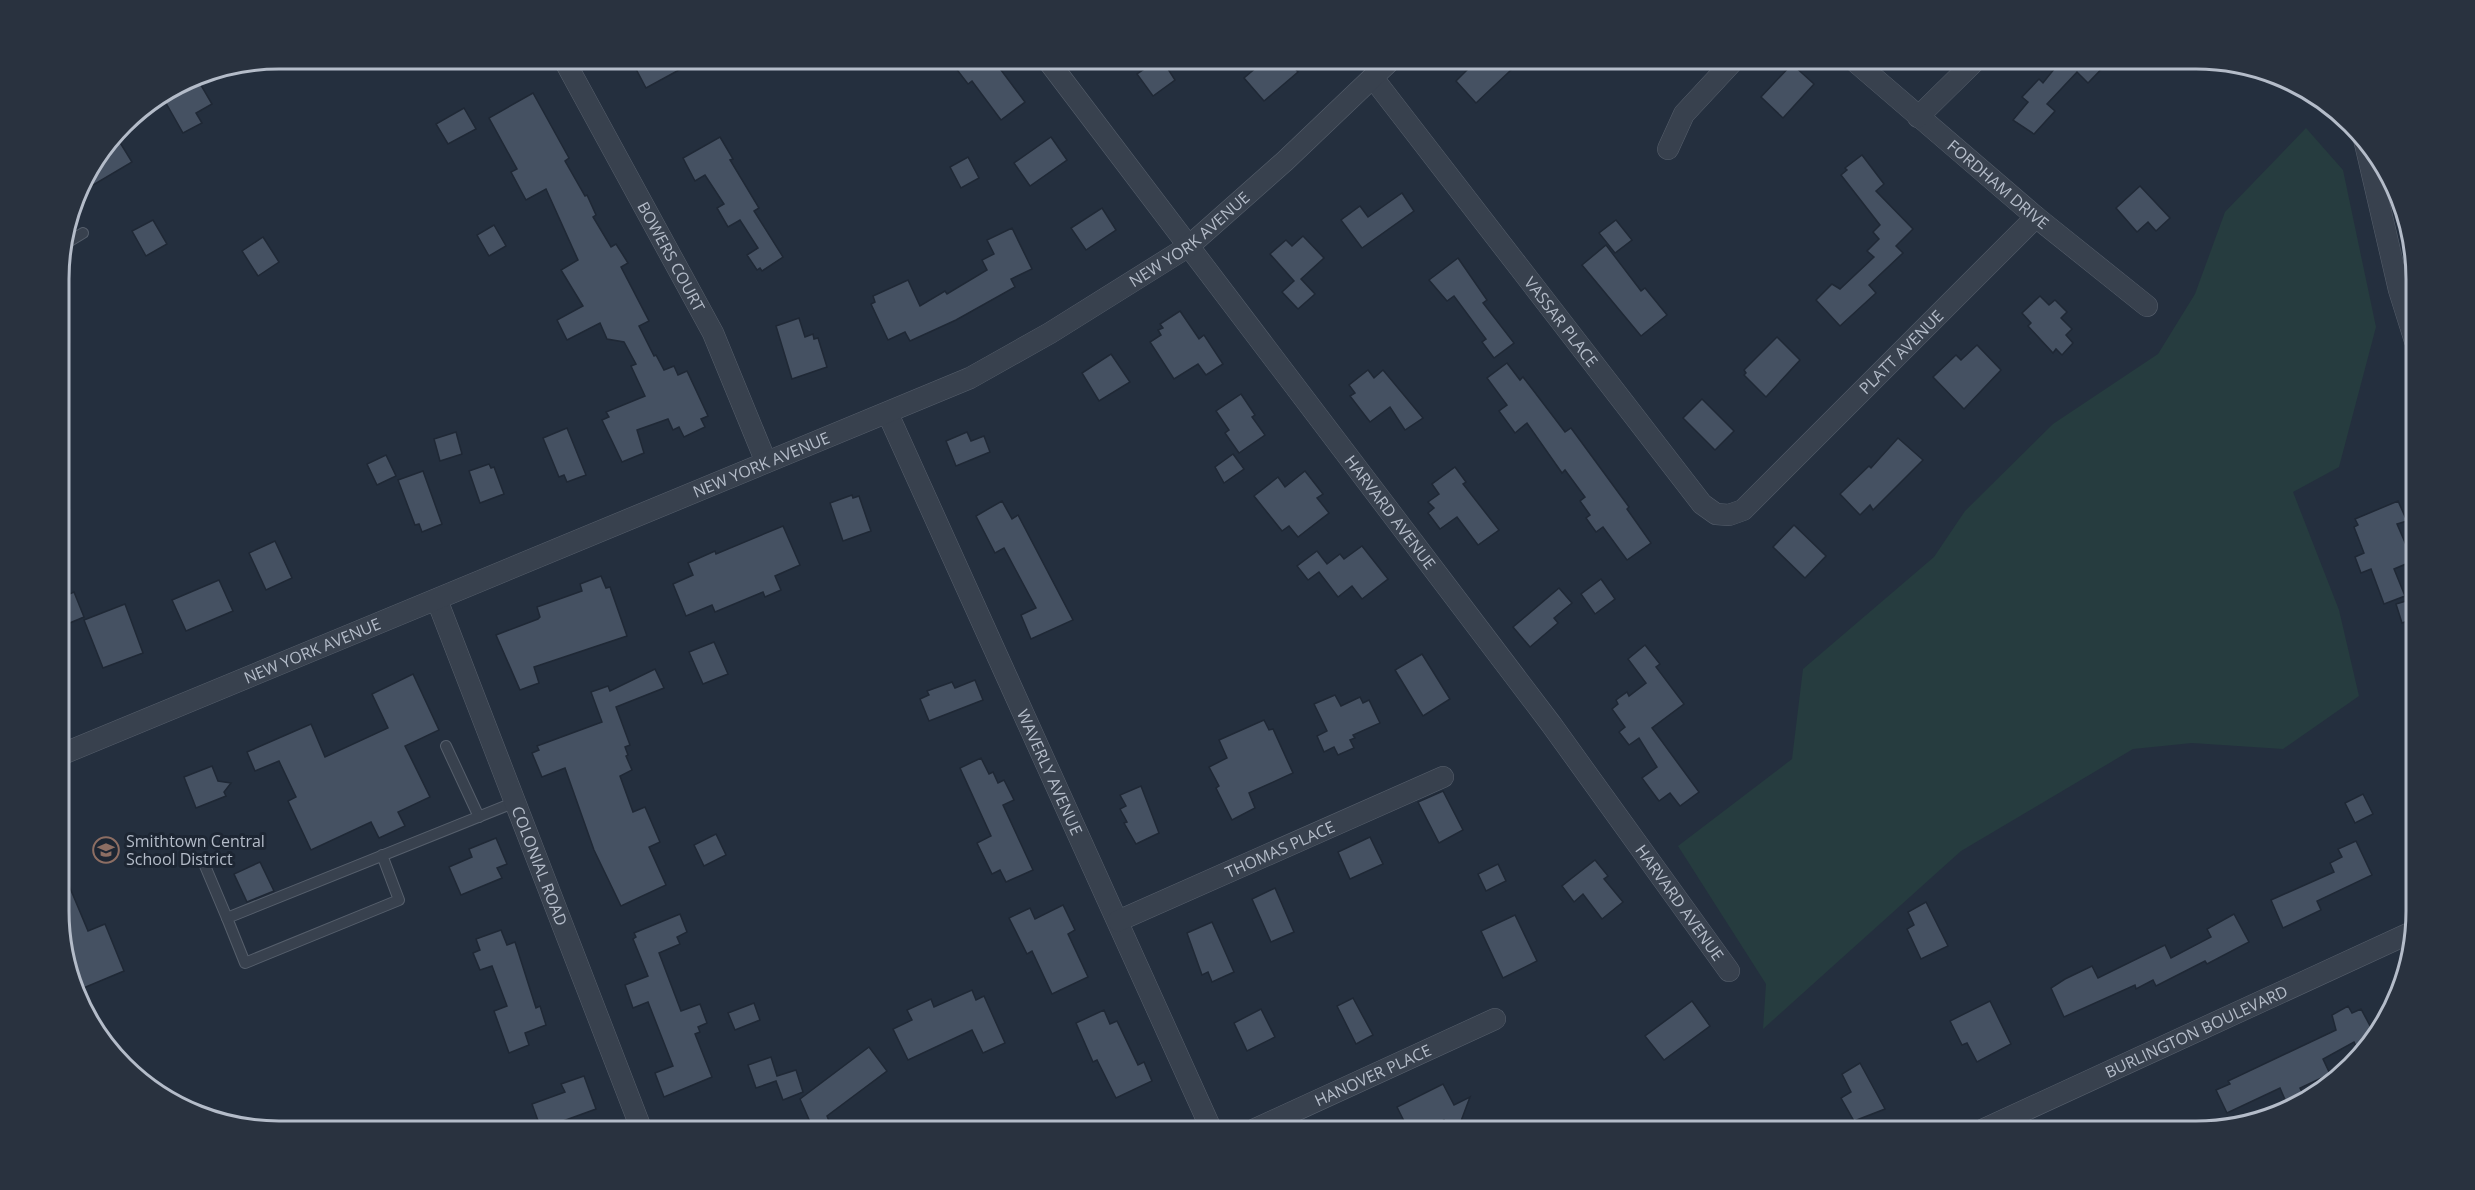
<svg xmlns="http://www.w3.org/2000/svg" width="2475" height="1190" font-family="'Open Sans',sans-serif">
<rect width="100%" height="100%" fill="#242f3e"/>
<path fill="#263c3f" d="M2306,128L2343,170L2376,327L2339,467L2293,492L2339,610L2359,696L2283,749L2192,743L2133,749L1961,851L1763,1029L1766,984L1678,846L1792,759L1803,669L1934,557L1965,511L2053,424L2158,354L2195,294L2225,212Z"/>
<g fill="#455162" stroke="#1f2835" stroke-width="1.5">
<path d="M650,58H701L646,88L635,67Z"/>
<path d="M948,58H992L1025,102L1001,120L972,81L968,84Z"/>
<path d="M1161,58L1175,80L1153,96L1137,74Z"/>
<path d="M1250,58H1286L1298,72L1264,101L1244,78L1257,67Z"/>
<path d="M1479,58H1501L1511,70L1476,103L1456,81Z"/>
<path d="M2063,58H2112L2088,83L2077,72L2047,104L2055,111L2034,134L2013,120L2028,102L2022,97L2039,79L2043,83Z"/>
<path d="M1792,64L1814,84L1783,118L1761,97Z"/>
<path d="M190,78L193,83L198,80L212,104L196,113L202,123L183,133L162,96Z"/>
<path d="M533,93L569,158L565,161L585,196L587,195L596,215L593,217L611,247L616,244L628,263L621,267L649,321L639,326L654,356L656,355L664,370L674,366L678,375L687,371L708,416L701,419L705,427L684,437L679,427L673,430L668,419L637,430L644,453L622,462L602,420L609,417L606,412L645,396L631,366L636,364L624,342L607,339L600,323L567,340L557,320L583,306L561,270L578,260L546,189L526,200L511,172L517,169L489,118Z"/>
<path d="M464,108L476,129L448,144L436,124Z"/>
<path d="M116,136L132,162L78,194L81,181Z"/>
<path d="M720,137L733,159L730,160L759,208L754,211L783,257L762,271L760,268L757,270L747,255L758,248L740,220L728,227L717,208L724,204L705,175L695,181L683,158Z"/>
<path d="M1051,137L1067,160L1030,186L1014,163Z"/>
<path d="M1862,155L1884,184L1876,191L1913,229L1896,246L1903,253L1869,285L1876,293L1840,326L1816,300L1832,284L1840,289L1874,257L1867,251L1879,239L1873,232L1880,225L1841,175L1847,170L1845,168Z"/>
<path d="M968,157L979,178L961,188L950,167Z"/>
<path d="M2140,186L2170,218L2156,231L2148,222L2137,232L2116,208Z"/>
<path d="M1402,193L1414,211L1362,248L1341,220L1360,206L1368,217Z"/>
<path d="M1102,208L1116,230L1086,250L1071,228Z"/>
<path d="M153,220L167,244L146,256L132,231Z"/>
<path d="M1616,220L1632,240L1615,253L1599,233Z"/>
<path d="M494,225L506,246L489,256L477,235Z"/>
<path d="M1012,228L1032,269L1011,279L1015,287L956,320L910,341L905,332L888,340L871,304L875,302L873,296L908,280L920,306L945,291L947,294L987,270L982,260L994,254L987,240Z"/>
<path d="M1303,236L1324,258L1301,279L1315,294L1298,309L1282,292L1294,281L1270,254L1286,240L1292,246Z"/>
<path d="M263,237L279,262L258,276L242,251Z"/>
<path d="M1606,245L1641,291L1645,288L1667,315L1641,336L1582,265Z"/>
<path d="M1458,258L1487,300L1483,303L1514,343L1494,358L1482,342L1486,339L1454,296L1447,301L1429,280Z"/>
<path d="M2040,296L2049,305L2055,300L2067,312L2061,318L2072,329L2066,335L2073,343L2062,355L2056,349L2053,353L2028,326L2031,323L2022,313Z"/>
<path d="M1180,311L1199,339L1204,335L1223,364L1206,375L1198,364L1174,379L1150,342L1161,335L1158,330L1163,328L1160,324Z"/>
<path d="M799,318L805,337L813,334L814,339L818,338L827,367L792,379L776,326Z"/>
<path d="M1777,337L1800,360L1766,397L1744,375L1746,373L1744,370Z"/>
<path d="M1977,345L2001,370L1964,409L1933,377L1956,355L1961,360Z"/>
<path d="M1111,354L1130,382L1099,401L1082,373Z"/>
<path d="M1507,363L1520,380L1523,377L1565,432L1571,428L1629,507L1627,509L1651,543L1627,560L1603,527L1596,532L1586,518L1590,515L1580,501L1585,497L1565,470L1562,473L1527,423L1515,433L1499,411L1507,405L1487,378Z"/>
<path d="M1368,370L1374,378L1383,370L1423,418L1405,430L1390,407L1370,422L1350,396L1355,393L1349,385Z"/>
<path d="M1241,394L1255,415L1252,417L1265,435L1239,453L1225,433L1229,430L1216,411Z"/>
<path d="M1702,399L1734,431L1715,450L1683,418Z"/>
<path d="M567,428L586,475L567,482L564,475L559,477L543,438Z"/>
<path d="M456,432L462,454L440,461L434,439Z"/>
<path d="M967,432L971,441L984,436L990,452L956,466L946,441Z"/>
<path d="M1898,438L1923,460L1873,510L1870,505L1860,515L1840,494L1869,466L1871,468Z"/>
<path d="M1233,454L1244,469L1224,483L1215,467Z"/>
<path d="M386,455L396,476L377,485L367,464Z"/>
<path d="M489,464L491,468L494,467L504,494L480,503L469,471Z"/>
<path d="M1455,467L1466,482L1463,484L1499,530L1478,545L1457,517L1440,529L1428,513L1434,508L1428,502L1439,494L1432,484Z"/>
<path d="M423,471L442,524L422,532L419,524L415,525L398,480Z"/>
<path d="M1305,471L1323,494L1317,498L1329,513L1298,537L1289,526L1282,531L1254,496L1278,477L1285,487Z"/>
<path d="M852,495L853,498L859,496L871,531L843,541L830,503Z"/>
<path d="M1002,501L1012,519L1018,515L1073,620L1031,639L1021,615L1036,608L1004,548L995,553L976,516Z"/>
<path d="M2398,501L2407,521L2397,524L2413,561L2394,569L2405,596L2384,604L2371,569L2361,573L2355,557L2364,553L2354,527L2358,525L2355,519Z"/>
<path d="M1794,525L1826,556L1805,578L1773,547Z"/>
<path d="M783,526L800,565L775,576L781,590L765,597L763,592L715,612L712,605L686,616L673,584L693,575L688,563L715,551L716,554Z"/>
<path d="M275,541L292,578L266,590L249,553Z"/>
<path d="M1362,546L1388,579L1362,599L1352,586L1338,597L1319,572L1308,580L1297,566L1317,551L1327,564L1340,554L1344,559Z"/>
<path d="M601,576L606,588L610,587L627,636L534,667L539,683L520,690L496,635L538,619L540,617L537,607L582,591L580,584Z"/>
<path d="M1601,579L1615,599L1595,614L1581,594Z"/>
<path d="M219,580L233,611L186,631L172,600Z"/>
<path d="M1559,588L1572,603L1554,618L1558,623L1530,647L1513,627Z"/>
<path d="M74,592L84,617L60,627V598Z"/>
<path d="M2416,598V618L2402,623L2396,604Z"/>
<path d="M125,604L143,653L103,668L84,620Z"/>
<path d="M714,642L728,674L703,684L689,652Z"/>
<path d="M1645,645L1660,664L1656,667L1684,704L1652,728L1699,792L1680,806L1670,793L1659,801L1642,778L1657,767L1639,738L1629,745L1619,732L1625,727L1612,709L1618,704L1616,700L1627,692L1629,696L1646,683L1628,659Z"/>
<path d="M1422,654L1450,699L1423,716L1395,670Z"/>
<path d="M655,669L664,688L616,707L630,745L625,747L628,755L626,756L632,770L620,776L633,812L645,807L660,842L649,847L666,885L621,906L594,850L565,768L542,777L532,753L539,750L537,746L602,722L591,692L608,686L610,691Z"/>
<path d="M413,674L439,730L405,746L430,797L398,812L405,826L379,838L371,822L311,850L288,801L296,797L279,761L255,771L247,752L311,724L325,757L388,728L372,694Z"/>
<path d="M975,680L983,700L929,721L920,699L929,695L927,691L952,682L955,688Z"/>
<path d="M1335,695L1341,706L1360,697L1363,703L1369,700L1380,723L1353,735L1355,738L1350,740L1354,748L1338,755L1334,747L1324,752L1317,736L1327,731L1314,704Z"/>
<path d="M1264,720L1269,730L1273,729L1293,773L1249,793L1255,808L1232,820L1216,788L1219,786L1209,767L1227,758L1219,740Z"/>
<path d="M981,758L989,774L993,772L998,783L1004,780L1014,800L1003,805L1033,870L1006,882L1000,870L992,874L977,843L991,836L960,768Z"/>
<path d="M212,766L218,781L231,783L224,792L226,796L196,808L184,777Z"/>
<path d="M1141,786L1159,833L1136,844L1124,823L1127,822L1120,809L1126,806L1120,795Z"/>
<path d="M1443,791L1463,830L1439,843L1418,802Z"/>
<path d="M2363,794L2373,814L2355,823L2345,803Z"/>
<path d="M716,834L726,855L704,866L694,845Z"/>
<path d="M1370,837L1383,864L1350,879L1338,852Z"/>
<path d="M496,838L507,864L497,868L502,878L461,895L449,867L472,857L469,849Z"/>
<path d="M2356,841L2372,875L2317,901L2321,910L2283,928L2271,900L2334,872L2330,863L2342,857L2338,849Z"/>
<path d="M1595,860L1608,876L1604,879L1623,902L1602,919L1583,894L1574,902L1562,886Z"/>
<path d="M260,862L274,891L247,902L234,874Z"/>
<path d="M60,864L88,931L105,924L124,971L81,989L60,940Z"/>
<path d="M1498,864L1506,881L1486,891L1478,874Z"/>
<path d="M1275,888L1294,932L1271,942L1252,899Z"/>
<path d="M1926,902L1948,946L1921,959L1907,929L1914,925L1908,912Z"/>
<path d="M1063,905L1075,930L1068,934L1088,977L1052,994L1032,951L1027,954L1009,918L1030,908L1035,919Z"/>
<path d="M680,914L687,932L677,937L680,944L659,953L681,1011L700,1004L707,1023L698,1027L700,1032L695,1034L712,1077L664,1097L655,1073L673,1066L648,1002L633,1008L625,985L648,976L633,939L636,937L634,933Z"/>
<path d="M2234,914L2249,942L2207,964L2205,961L2156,986L2153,980L2136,989L2135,985L2064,1017L2051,988L2065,979L2092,966L2098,978L2165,945L2171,958L2211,937L2207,929Z"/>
<path d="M1515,915L1537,961L1503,978L1481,931Z"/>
<path d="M1212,922L1234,972L1212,982L1208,972L1202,975L1187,933Z"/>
<path d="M501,930L507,945L515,942L536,1008L540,1006L546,1025L525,1033L529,1045L509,1053L494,1011L507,1006L492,966L480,970L473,953L480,950L476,939Z"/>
<path d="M972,990L976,1000L984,996L1005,1043L983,1053L972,1030L908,1060L893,1029L912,1020L907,1010L931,999L934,1007Z"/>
<path d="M1353,998L1373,1035L1356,1044L1337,1006Z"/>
<path d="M1692,1001L1710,1026L1664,1060L1645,1036Z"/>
<path d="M1990,1001L2011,1044L1977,1062L1967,1043L1962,1045L1950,1021Z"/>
<path d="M754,1003L760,1020L735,1030L728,1013Z"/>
<path d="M2348,1006L2352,1013L2361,1009L2375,1035L2361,1056L2354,1042L2323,1059L2330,1074L2300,1088L2306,1100L2289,1109L2280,1088L2227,1113L2216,1090L2230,1084L2228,1081L2336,1030L2332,1015Z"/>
<path d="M1261,1009L1275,1037L1247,1051L1234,1023Z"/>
<path d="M1104,1010L1110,1024L1117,1021L1138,1065L1144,1062L1152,1081L1116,1098L1097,1060L1093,1062L1076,1023Z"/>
<path d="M869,1047L887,1071L827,1116L833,1131H814L800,1099Z"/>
<path d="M771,1057L777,1076L796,1070L803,1092L783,1100L776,1081L756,1088L748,1065Z"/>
<path d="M1860,1063L1885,1109L1854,1121L1841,1098L1851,1092L1842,1074Z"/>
<path d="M584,1076L596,1109L541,1129L532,1104L565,1092L561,1084Z"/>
<path d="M1443,1084L1454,1105L1470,1097L1461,1121L1448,1127L1444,1120L1422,1131H1409L1397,1107Z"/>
</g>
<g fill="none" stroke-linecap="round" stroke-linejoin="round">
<g stroke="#565f6c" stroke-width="12">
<g id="lane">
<path d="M65,244L83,233"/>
<path d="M446,746L479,817"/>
<path d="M382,855L399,900L245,963L227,918L513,803"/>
<path d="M203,861L227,918"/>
</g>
</g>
<g stroke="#565f6c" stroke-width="22">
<g id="street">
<path id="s1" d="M563,58L713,333L766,462"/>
<path id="s2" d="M1046,58L1551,724L1729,971"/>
<path id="s3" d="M1851,58L2036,217L2147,306"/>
<path id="s4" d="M1373,78L1702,504L1716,514L1729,515L1743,510L2036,217"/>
<path d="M1918,117L1978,58"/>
<path d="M2364,139L2399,290L2415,341"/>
<path d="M1668,149L1684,114L1736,58"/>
<path id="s5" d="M888,414L1212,1131"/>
<path id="s6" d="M437,600L642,1131"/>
<path id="s7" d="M60,755L970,378L1050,333L1189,246L1285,161L1393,58"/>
<path id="s8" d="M1118,921L1443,777"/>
<path id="s9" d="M1251,1131L1495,1019"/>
<path id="s10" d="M1980,1131L2412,932"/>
</g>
</g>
<use href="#lane" stroke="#38414e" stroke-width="10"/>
<use href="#street" stroke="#38414e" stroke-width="21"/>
</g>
<defs>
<g id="school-ring" transform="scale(1.35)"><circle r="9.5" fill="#1d2633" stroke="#8d6e63" stroke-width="1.5"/><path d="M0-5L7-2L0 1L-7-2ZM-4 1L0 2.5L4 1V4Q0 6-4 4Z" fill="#8d6e63"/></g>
</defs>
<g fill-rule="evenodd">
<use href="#school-ring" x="106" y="850"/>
</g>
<g text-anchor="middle" stroke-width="6" stroke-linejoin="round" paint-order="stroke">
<g font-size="16" fill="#b4bcc9" stroke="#1d2633">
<text dy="6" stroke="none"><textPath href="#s3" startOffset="194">FORDHAM DRIVE</textPath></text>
<text dy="6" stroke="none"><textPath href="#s7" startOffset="1245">NEW YORK AVENUE</textPath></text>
<text dy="6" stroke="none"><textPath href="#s1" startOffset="226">BOWERS COURT</textPath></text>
<text dy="6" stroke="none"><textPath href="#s4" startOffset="308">VASSAR PLACE</textPath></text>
<text dy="6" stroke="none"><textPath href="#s4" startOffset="807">PLATT AVENUE</textPath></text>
<text dy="6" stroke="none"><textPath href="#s7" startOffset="759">NEW YORK AVENUE</textPath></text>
<text dy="6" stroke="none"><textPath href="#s2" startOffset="570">HARVARD AVENUE</textPath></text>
<text dy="6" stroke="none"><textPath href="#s7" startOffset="273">NEW YORK AVENUE</textPath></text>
<text dy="6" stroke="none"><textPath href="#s5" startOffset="393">WAVERLY AVENUE</textPath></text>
<text dy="6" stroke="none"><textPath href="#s8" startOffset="177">THOMAS PLACE</textPath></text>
<text dy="6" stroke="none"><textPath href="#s6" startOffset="285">COLONIAL ROAD</textPath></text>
<text dy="6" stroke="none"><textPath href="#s2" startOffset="1056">HARVARD AVENUE</textPath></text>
<text dy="6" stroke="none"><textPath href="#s10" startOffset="238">BURLINGTON BOULEVARD</textPath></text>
<text dy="6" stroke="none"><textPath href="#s9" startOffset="134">HANOVER PLACE</textPath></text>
</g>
<g font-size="16" fill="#b4bcc9" stroke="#1d2633" text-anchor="start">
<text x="126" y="847">Smithtown Central<tspan x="126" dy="18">School District</tspan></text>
</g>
</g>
<path d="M0 0H2475V1190H0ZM279 69H2196A210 210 0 0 1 2406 279V911A210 210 0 0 1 2196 1121H279A210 210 0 0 1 69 911V279A210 210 0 0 1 279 69Z" fill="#29323f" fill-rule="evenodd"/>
<path fill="none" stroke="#b4bcc9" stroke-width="3" d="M279 69H2196A210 210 0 0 1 2406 279V911A210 210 0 0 1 2196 1121H279A210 210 0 0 1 69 911V279A210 210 0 0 1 279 69Z"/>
</svg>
